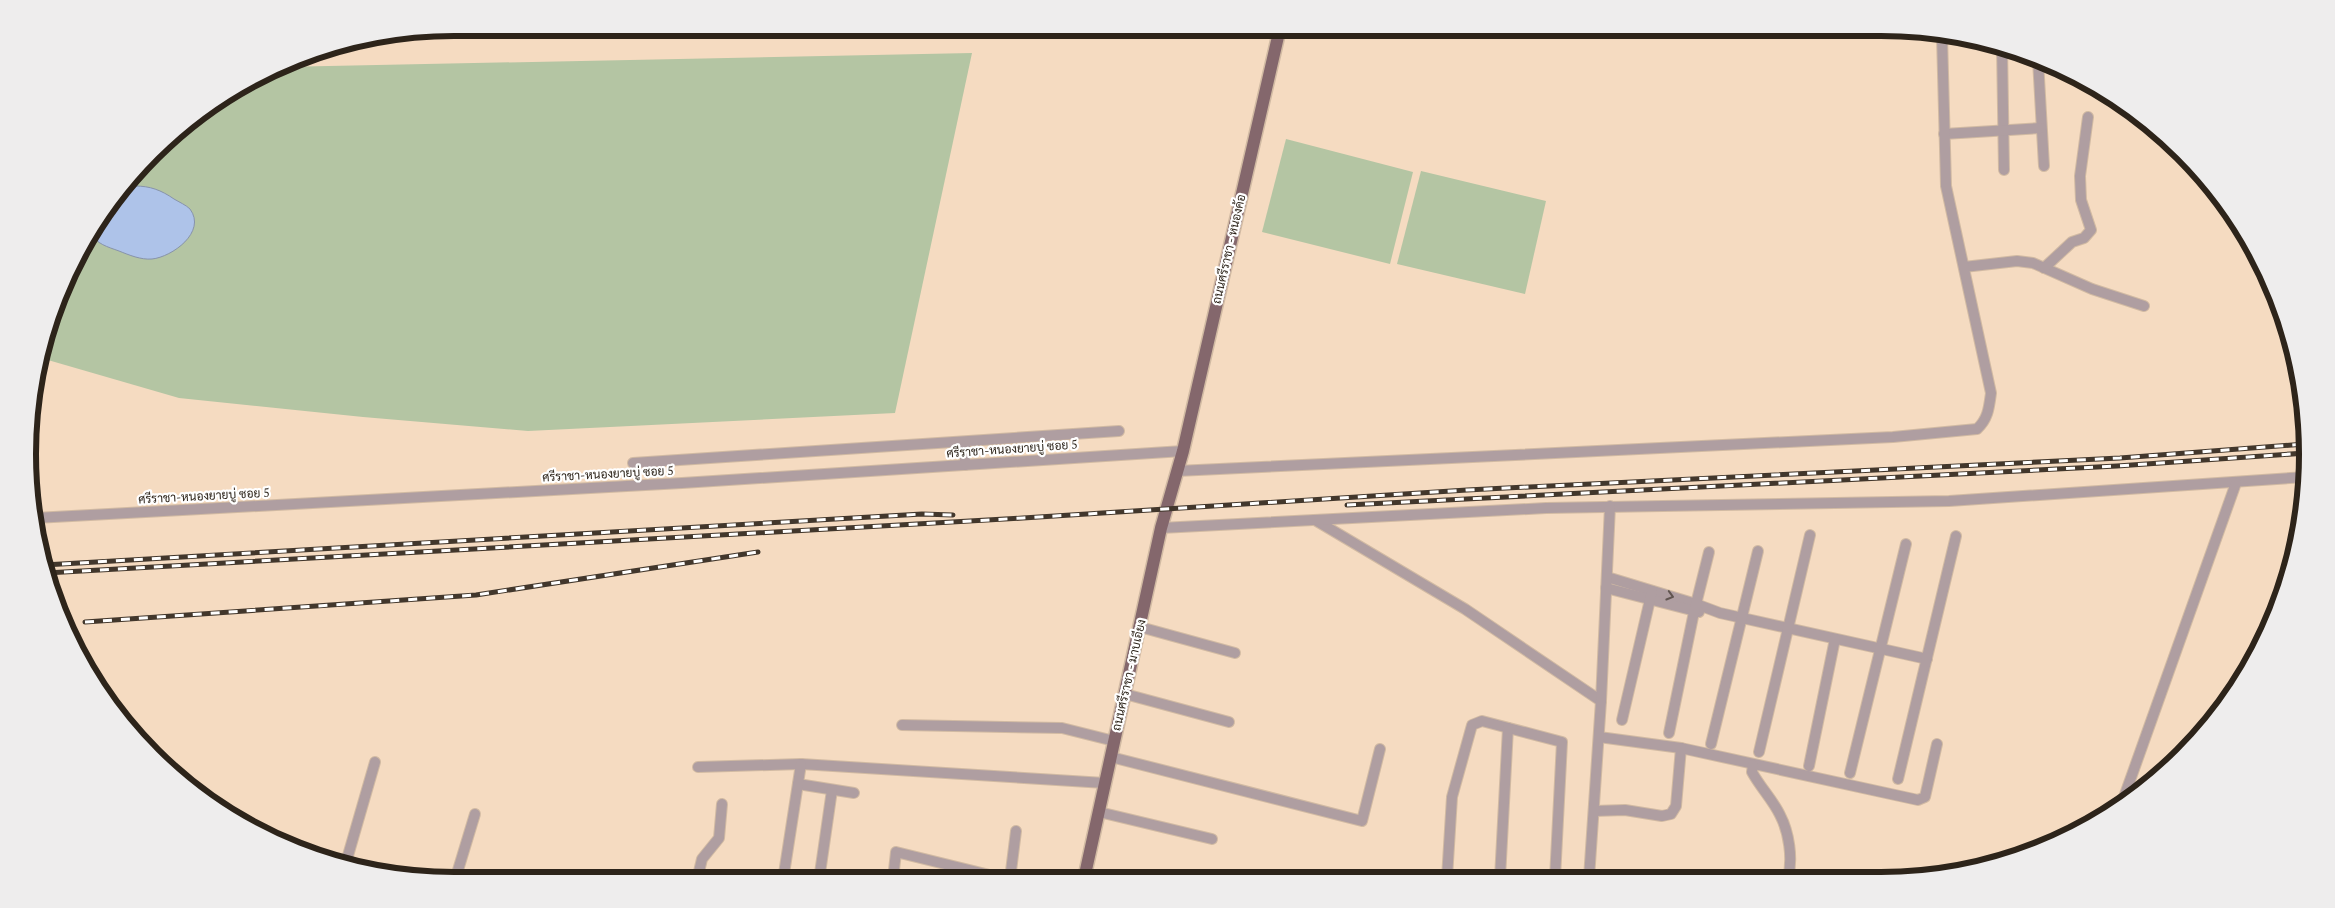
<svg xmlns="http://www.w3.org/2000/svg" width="2335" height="908" font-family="'PT Serif',Sarabun,serif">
<rect width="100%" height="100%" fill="#f5dbc1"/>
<g fill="#b4c5a3">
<path d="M972,53L895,413L528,431L363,417L179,398L41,358L50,317L85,241L173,133L241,85L280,67Z"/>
<path d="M1286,139L1413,172L1390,264L1262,232Z"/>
<path d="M1421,171L1546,201L1525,294L1397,264Z"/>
</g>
<path fill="#aec3e9" stroke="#8793ab" d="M135,186C150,186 161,190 174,199C179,202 186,205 190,209C207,232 172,257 152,259C141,260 129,255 119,251C108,247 96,244 91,233L128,188Z"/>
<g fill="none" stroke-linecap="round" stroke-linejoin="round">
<g stroke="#d1baa3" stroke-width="12">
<g id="minor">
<path d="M2002,46L2004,170"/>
<path d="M2038,60L2044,166"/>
<path d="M1944,134L2041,128"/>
<path d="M1964,267L2017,261L2033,263L2092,289L2144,306"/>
<path d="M2044,268L2072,242L2084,238L2091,230L2081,200L2080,176L2088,117"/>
<path d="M965,443V465"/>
<path d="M633,463L1119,431"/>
<path d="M1177,471L1893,437L1977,429C1988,419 1989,408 1991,393L1946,186L1942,36"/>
<path d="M35,518L682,483L1183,451"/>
<path d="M1315,520L1465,609L1601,701"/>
<path d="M1161,528L1546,508L1949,501L2306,477"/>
<path d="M1607,577L1696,604L1720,613L1927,659"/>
<path d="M1606,588L1699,612"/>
<path d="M1140,627L1235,653"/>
<path d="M1125,694L1229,722"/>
<path d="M1622,720L1652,591"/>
<path d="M902,725L1062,728L1114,741"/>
<path d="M1669,733L1694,612L1709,552"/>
<path d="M1599,737L1681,748L1918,800L1925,797L1937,744"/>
<path d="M1711,744L1758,551"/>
<path d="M1759,752L1810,535"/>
<path d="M1111,757L1362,821L1380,749"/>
<path d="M1753,765L1752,772C1760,787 1773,800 1780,815C1789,832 1793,859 1788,877"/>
<path d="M1809,766L1835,639"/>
<path d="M698,767L801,764L1105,783"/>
<path d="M1850,773L1906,544"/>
<path d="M1898,779L1956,536"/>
<path d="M798,784L854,793"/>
<path d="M2123,800L2236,483"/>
<path d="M1594,811L1625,810L1662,816L1671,814L1676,806L1681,748"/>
<path d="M1099,812L1212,839"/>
<path d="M345,866L375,762"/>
<path d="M1447,878L1452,797L1472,725L1482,721L1562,742L1555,878"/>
<path d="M1500,878L1508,728"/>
<path d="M1589,878L1601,701L1610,506"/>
<path d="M893,879L896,852L1006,879"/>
<path d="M1010,879L1016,831"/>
<path d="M455,880L475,814"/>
<path d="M697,880L702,859L719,838L722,804"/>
<path d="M783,880L801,764"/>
<path d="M819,880L832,790"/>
</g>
</g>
<g stroke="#d1baa3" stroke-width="15">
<path id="major" d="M1084,879L1161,528L1183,451L1280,28"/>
</g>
<use href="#minor" stroke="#af9ea1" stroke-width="10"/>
<use href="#major" stroke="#84676c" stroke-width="12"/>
<g stroke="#42372c" stroke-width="5">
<g id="rail">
<path d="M1347,505L2117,466L2306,453"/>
<path d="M44,565L922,514L953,515"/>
<path d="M46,573L1023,518L1467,490L2120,458L2305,444"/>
<path d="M85,622L476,595L758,552"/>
</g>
</g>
<use href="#rail" stroke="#fff" stroke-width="3" stroke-dasharray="9" stroke-linecap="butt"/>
</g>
<defs><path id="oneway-chevron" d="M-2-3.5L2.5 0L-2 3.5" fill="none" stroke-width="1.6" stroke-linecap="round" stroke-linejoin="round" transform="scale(1.25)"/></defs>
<use stroke="#615550" href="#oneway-chevron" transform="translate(1670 596) rotate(16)"/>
<g text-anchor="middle" stroke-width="4.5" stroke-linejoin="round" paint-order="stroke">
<g font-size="12" fill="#2d241a" stroke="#fff">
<text transform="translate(1229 249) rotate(-77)" y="4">ถนนศรีราชา - หนองค้อ</text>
<text transform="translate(1012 449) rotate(-4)" y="4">ศรีราชา-หนองยายบู่ ซอย 5</text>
<text transform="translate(608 474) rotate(-3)" y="4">ศรีราชา-หนองยายบู่ ซอย 5</text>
<text transform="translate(204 496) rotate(-3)" y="4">ศรีราชา-หนองยายบู่ ซอย 5</text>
<text transform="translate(1129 675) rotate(-77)" y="4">ถนนศรีราชา - มาบเอียง</text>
</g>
</g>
<path d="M0 0H2335V908H0ZM454 36H1881A418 418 0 0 1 2299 454V454A418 418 0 0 1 1881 872H454A418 418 0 0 1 36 454V454A418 418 0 0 1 454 36Z" fill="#eeeded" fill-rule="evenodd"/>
<path fill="none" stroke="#2d241a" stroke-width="6" d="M454 36H1881A418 418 0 0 1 2299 454V454A418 418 0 0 1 1881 872H454A418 418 0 0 1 36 454V454A418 418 0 0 1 454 36Z"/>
</svg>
